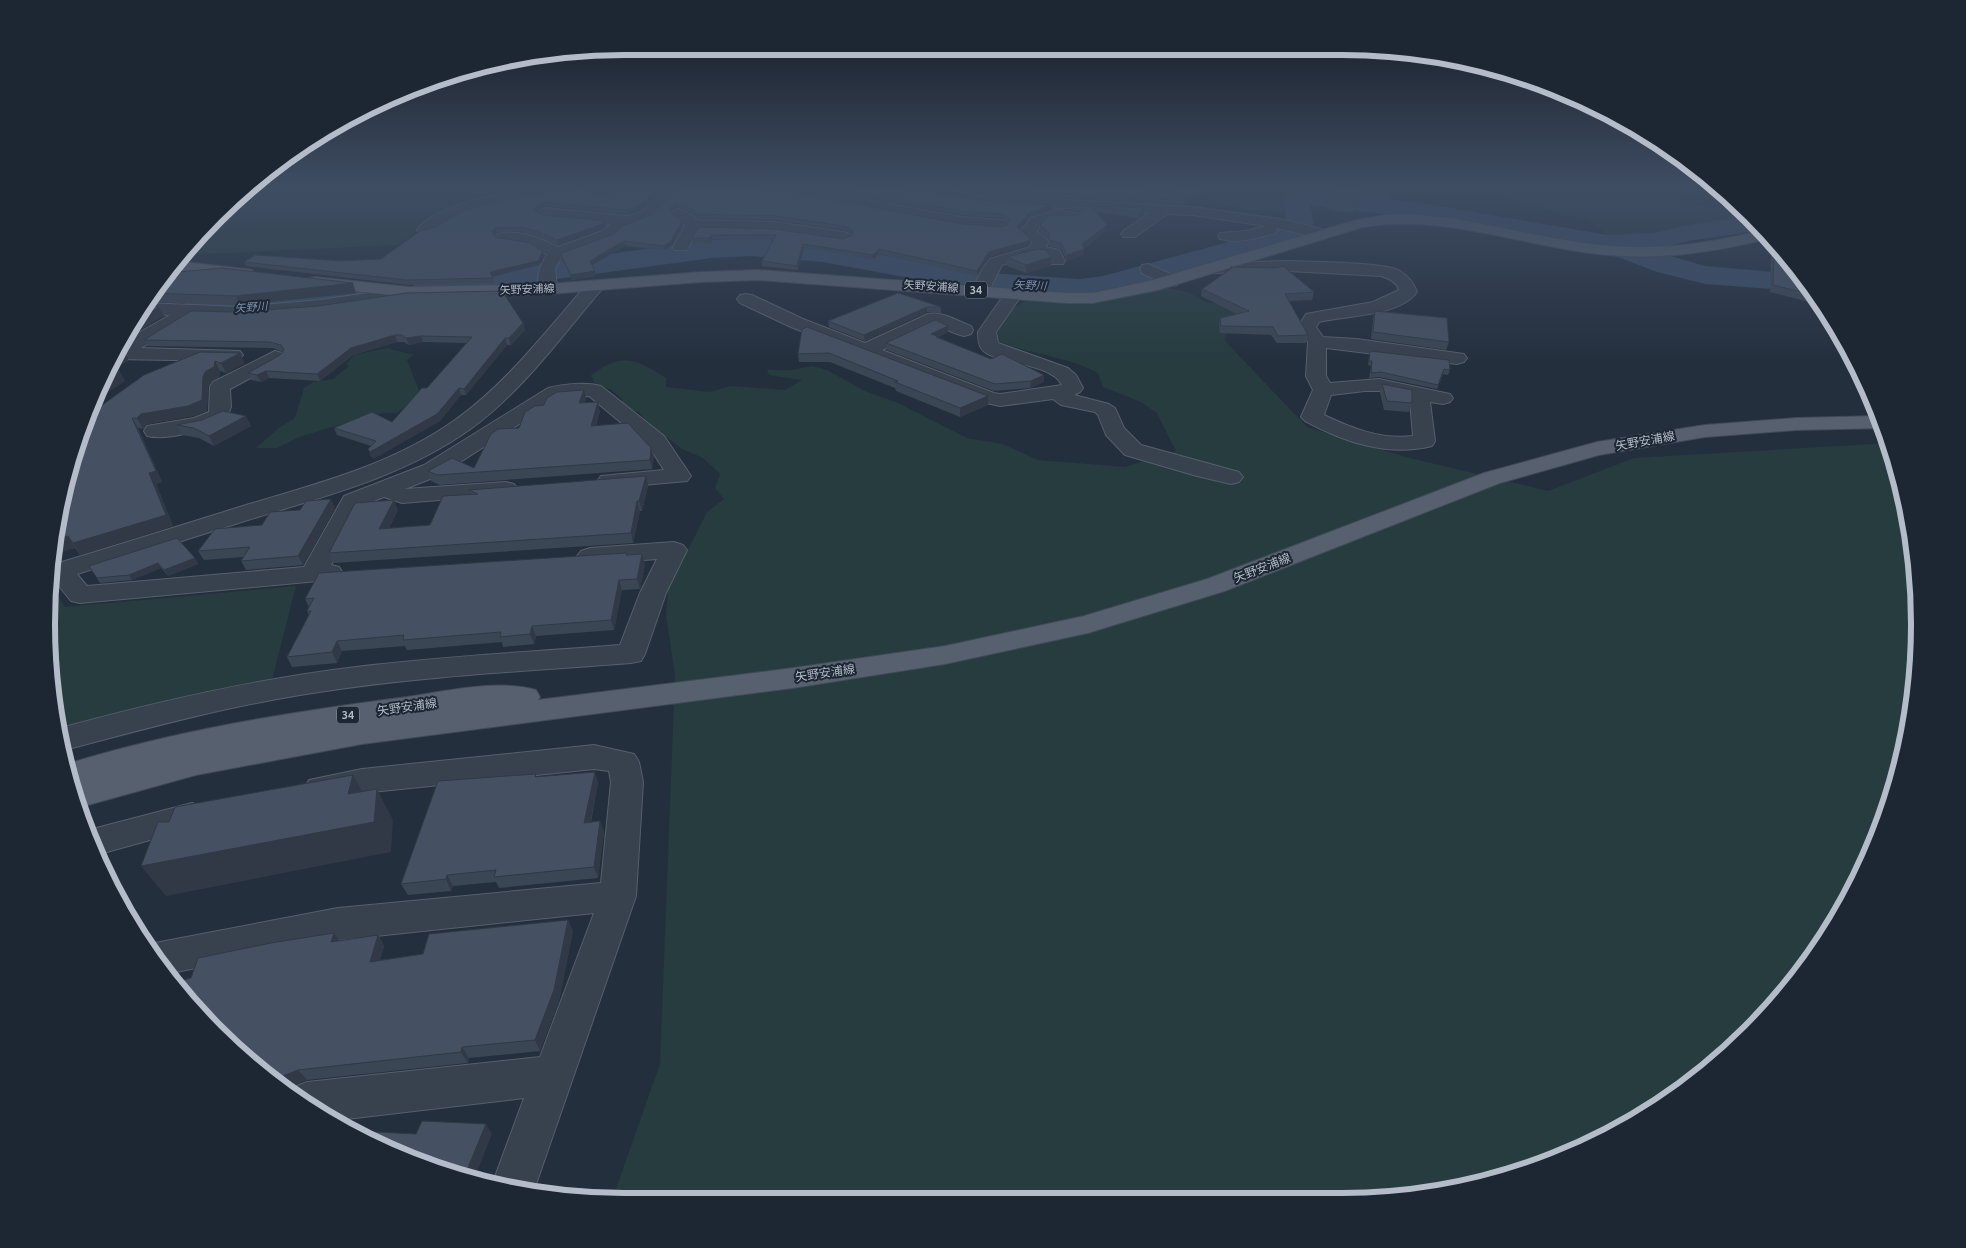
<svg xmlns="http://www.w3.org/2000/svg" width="1966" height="1248" font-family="Ubuntu,'Noto Sans JP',sans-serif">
<rect width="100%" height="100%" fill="#242f3e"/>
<g fill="#263c3f">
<path d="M251,186H524L420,228L399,245L181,255L216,215Z"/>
<path d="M1240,186H1297L1299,191L1292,199L1291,206L1284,212C1267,211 1214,209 1204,197L1212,193L1245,195Z"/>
<path d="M1457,186H1651L1686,202L1714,208L1737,207L1755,223L1654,242L1614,239L1588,220Z"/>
<path d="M1168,288L1188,292L1207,303H1225L1237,314L1227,328L1225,341L1307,427L1406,457L1548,491L1634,458L1890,443L1915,549L1918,662L1900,774L1860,880L1800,976L1694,1082L1598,1142L1492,1182L1380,1200L613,1197L660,1064L675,675L666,615L668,590L707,512L724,499L715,488L720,474L703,458L682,449L645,420L639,412L623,407L622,399L612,390L594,382L591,375C623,352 634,358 666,378V387L710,392L731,386L785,390L802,380L769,375L767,370H791L813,366L827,370L865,391L898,403L967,438L1003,444L1038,460L1125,467L1176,451L1157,413L1141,402L1103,387L1098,373C1067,356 1030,355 998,341C995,327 1006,323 1009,311L1024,302L1035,299L1096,301Z"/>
<path d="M387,348L414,355L407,360L419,391L418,396L397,413H383L363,418L299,437L277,448H256L279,428L295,418L304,388L313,382L333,379L349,366L346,364L354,355Z"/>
<path d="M296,586L271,684L59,737L51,699L48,596H58L65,607Z"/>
</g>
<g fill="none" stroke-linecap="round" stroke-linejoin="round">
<path stroke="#394c67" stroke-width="4.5" d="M955,186L959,192"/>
<g fill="#394c67" fill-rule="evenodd">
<path d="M1306,189L1421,203L1608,235L1653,233L1689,225L1748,217L1763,230L1689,241L1650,250L1705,266L1799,274L1812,293L1806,294L1772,289L1705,284L1657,272L1613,255L1610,251L1421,219L1310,205L1314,223L1303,239L1116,291L1080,297L974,290L823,262L752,256L712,258L498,287L427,291L416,288L412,282L416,276L427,273L498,269L712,240L752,238L823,244L974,272L1080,279L1103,276L1283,227L1286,223L1284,199L1288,194Z"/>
<path d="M172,266C191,268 211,268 223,286L214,297L221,298L286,297L370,283L381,285L385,292L381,299C320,314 252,327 190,312L181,297L190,287L160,281Z"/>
</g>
<g stroke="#565f6c" stroke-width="2">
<g id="minor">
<path d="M551,186H591L589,189L584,190C543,196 502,199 463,214C450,219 434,237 420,233L417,230C438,201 518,191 551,186Z"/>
<path d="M619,186H684L651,218L624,228L614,237L562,256L555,268L557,289L554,293L548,294L542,293C534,281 540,265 547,255L532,246L497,240L495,237L497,234C517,229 541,238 558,247L602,231L611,224L545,218L540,216L537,213L540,210L545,208L628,216L641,212L663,192H631L600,198L595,197L593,194L595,191Z"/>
<path d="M759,186H789L962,217L1002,220L1007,222L1010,225L1007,228L1002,230L962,227L766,190L761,189Z"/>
<path d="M893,186H926L979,195L1193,207L1280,219L1329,231L1331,234L1329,237L1323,239L1276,228L1278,230L1275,233C1257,238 1239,244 1220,239L1218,236L1220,233L1246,231L1266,226L1193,215L1167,214L1135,237H1123L1121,234L1123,231L1149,213L979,203L900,190L895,189Z"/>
<path d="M1126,186H1182C1174,197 1141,192 1128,189Z"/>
<path d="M679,209L694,216L698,220L775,222L844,232L850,234L852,237L850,240L844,242L775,232L698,230L687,250H675L673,247L685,225L671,214L674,211Z"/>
<path d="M1057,210L1076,213L1079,216L1076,219C1066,222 1050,214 1042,224C1040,226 1039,229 1037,231L1049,241L1046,247L1059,250L1065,261L1063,264H1051L1047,257L1038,255L1002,265L987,294L981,295L975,294L972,290L983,268L990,259L1030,247L1032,242L1019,231L1027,224L1030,218Z"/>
<path d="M1288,261C1310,262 1385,262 1400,271C1408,276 1414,283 1417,292C1399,317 1346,315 1319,322L1316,327L1323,337L1357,339L1464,354L1467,358L1464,362L1457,364L1326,348V376L1330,383L1379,379L1450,394L1453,398L1450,402L1443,404L1430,402L1435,441L1432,446C1387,457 1344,442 1305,421L1301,417L1313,390L1306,376L1308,342L1298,327L1306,314L1373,302L1399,290C1397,282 1388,278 1381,276L1288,271L1212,273L1206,272L1204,268L1206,264L1212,263ZM1365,391H1379L1412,398L1410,401L1413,436C1381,440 1351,428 1324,415L1331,395Z"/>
<path d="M1148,264L1177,277L1180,281L1177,285L1171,286L1165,285L1142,273L1140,269L1142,265Z"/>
<path d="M595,281L601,282L604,286L601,290C560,338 522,392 469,430C407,474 333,494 261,516C200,535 138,555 77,574L87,586L304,567L344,496L424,465L548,388C563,384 586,382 601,386L664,436L691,476L687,481L609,488L601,486L597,481L601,476L664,470L648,445L589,396L560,398L440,475L405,489L506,482L514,484L518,489L514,494L402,503L384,497L361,506L331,565L339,567L343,573L339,579L80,603L71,601L55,581L48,582L52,565C116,546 179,526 243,506C316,484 392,465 455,420C507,383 547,330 589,282Z"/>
<path d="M409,287L415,288L418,292L415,296L320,310L240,317L194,316L141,348L240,351L243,355L240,359L233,361L113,359L119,344L170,315L139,313L145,303L240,307L320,300Z"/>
<path d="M1014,288L1020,289L1023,293L996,332L998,343L1068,368L1076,375L1083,388L1080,392L1074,395L1109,404L1115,408L1124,428L1141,445L1239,472L1243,477L1239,482L1231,484L1197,476L1125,455L1106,435L1098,415L1095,412L1061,405L1053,399L1000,406L982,402L791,327L740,303L737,299L740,295L746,294L752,295L803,319L865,343L928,314C941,311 958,321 971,326L973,330L971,334L964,336L957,334L935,325L882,350L994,393L1000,394L1062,385C1050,361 991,365 981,348C978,343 978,337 978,332L1008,289Z"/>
<path d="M275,351L282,353L285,357L282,361L230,389L231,407L226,420C206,429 169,441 147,436L144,431L147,426L194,418L209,412L210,386L213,382Z"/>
<path d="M674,542L683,545L687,550L666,593L645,654L641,661L631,663C527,671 422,676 319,692C232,705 147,728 61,751L57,729C155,702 256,679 356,667C444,656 532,652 620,645L640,593L657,559L590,564L581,561L577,556L581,551L590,548Z"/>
<path d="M594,745L634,754L639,762L643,782L636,896L533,1193L493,1182L524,1098L338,1120L290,1093L292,1088L307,1082L540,1057L594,913L338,940L166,974L145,947L155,943L338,908L601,883L611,782L609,771L594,769L362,793L320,801L309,798L304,789L309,780L362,769Z"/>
<path d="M192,803L204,807L209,816L204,825L96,855L85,831Z"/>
</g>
</g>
<g stroke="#414a57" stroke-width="2">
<g id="major">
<path d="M1409,214C1478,218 1544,241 1612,246C1664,250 1713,243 1763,230L1770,238C1708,254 1648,262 1583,252C1509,241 1439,215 1363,227L1158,290L1093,303H1067L758,280L701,282L548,294L409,297L316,287L310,286L307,282L310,278L316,277L409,287L548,284L701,272L758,270L1067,293H1093L1149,281L1356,220L1385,215Z"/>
<path d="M176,261L246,269L252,270L254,274L252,278L246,279L168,269Z"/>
<path d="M1879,416L1884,428L1796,430L1705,437L1599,455L1500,483L1225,591L1088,633L945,664L793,688L362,744L196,775L77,808L64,765C176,730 291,712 407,697C446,691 498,679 536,690L540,697L538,700L793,668L945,646L1084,616L1207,579L1484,473L1597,442L1705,425L1796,418Z"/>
</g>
</g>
<use href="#minor" fill="#38414e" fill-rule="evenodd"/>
<use href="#major" fill="#56606e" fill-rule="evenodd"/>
</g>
<g fill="#3b4654">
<path d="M681,186L760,187L962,224L1002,227L1008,225L1009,223L1002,218L962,215L799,186H894L979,200L1053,209L1029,216L1019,229L1030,238V243L1029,245L989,257L977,276L879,254L873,259L804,248L798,270L762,266V261L774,240L712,239L710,243H693L692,238L698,227L843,239L851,236L852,234L851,232L844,230L775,220L699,218L695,214L678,207L671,212L682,221L683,226L672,245L665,250L625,246L592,265L596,276L572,280L562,260L561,255L614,234L651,215Z"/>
<path d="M937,186H1128L1157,190L1213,186L1184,205L979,193Z"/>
<path d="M1332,186H1406L1388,201L1362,196L1358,210L1354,209L1353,213L1329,210V208H1326L1329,194Z"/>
<path d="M595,189L592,193L594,194L599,195L657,190L658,194L640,210L628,214L545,206L539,208L537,212L543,215L605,221L606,225L601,229L558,245L537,236L521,232H497L494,235L495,237L544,256L539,265L492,277L495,283L409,285L246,266L244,262L341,261L381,259L420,231Z"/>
<path d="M1071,205L1091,206L1095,210V206L1144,208L1143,215L1138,218L1096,212L1107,225V230L1084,249V255L1067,261L1061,249L1049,246V239L1040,231V225L1078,215V213L1076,211L1071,210Z"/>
<path d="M1774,248H1780L1821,305L1770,292L1771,254Z"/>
<path d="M1007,257L1051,266L1026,273L1007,266Z"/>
<path d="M1230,267L1314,292L1312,300L1289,301L1308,335L1306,343H1277L1271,335L1220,333L1219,325L1220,318L1237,314L1201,296L1202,289L1230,270Z"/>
<path d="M166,273L356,293L240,305L146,302Z"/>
<path d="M898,293L941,307V313L927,312L865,341L829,327L828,321Z"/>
<path d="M1375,311L1449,342L1446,350L1371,339L1373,319Z"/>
<path d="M523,323L525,330L511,345H507L466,395H461L440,421L373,459L371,456L368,449L371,446L337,435L334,428L392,422L427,388L466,343L423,342L409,345L404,342H397L353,355L320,381L269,378L261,382L251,380L248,373L280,355L283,352L273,348L148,346L144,340Z"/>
<path d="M802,329L988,396V405L960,417L896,391L895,388L830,362H799L798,354Z"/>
<path d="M948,332L938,337L1044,382L1030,388L994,391L887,350L886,343Z"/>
<path d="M1370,351L1450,370L1448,375L1443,374L1437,389L1379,377L1369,378L1371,366L1368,365Z"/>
<path d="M200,352L245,363L226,373L220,371L219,377L212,381L208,386L207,411L193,416L147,424L143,429L138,428L162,482L156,484L173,526L80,555L75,548L54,554L77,438Z"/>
<path d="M1382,384L1412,403L1409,412L1384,410L1380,393Z"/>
<path d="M584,390L586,399L584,403L600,411L596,426L654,457L652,469L440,485L431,481L428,471L474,468L544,405Z"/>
<path d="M177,425L251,426L214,446L199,438L182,435Z"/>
<path d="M648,486L642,511H640L633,543L334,563L329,553L398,510L389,528L430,525L471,494L469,490Z"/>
<path d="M335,508L303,565L246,570L241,561L243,557L204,560L198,551L262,525Z"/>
<path d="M626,553L627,555L645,564L640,589L622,590L614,630L536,636L534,644L503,647L502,642L407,650L405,646L342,651L337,663L292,667L287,657L309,615L307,611L309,607L305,599Z"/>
<path d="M195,558L198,564L168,576L161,568L132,580L100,583L89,566Z"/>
<path d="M537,777L598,783L591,822L600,821L604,832L598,878L499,888L496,882L453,886L451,891L408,895L401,884Z"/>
<path d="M568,920L573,931L559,1001L540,1051L469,1058L468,1063L307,1080L291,1086L281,1087L190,1005L339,941L378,935L384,946L380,960L423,954Z"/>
</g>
<g fill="#303945">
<path d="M593,186H610L595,189L591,195L590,191Z"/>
<path d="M1207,186H1213L1184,205V200Z"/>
<path d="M1364,186L1362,196L1358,210L1361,195Z"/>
<path d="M1392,186H1406L1388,201L1391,187Z"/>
<path d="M657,190L658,194L640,210L628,214L627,210Z"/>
<path d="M544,202L545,206L539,208L536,214L534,210L538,204Z"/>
<path d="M678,203V207L669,214L668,210Z"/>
<path d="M1053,205V209L1029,216L1018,230V225L1030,212Z"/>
<path d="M1144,208L1143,215L1138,218L1139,212Z"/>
<path d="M605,221L606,225L601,229L558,245L557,240Z"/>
<path d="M682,221L683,226L672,245L665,250L664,246Z"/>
<path d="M1107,225V230L1083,250L1084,249V255L1067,261V255L1082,244Z"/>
<path d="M495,228L497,232L493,236L492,231Z"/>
<path d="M711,235L712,239L710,243L709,238Z"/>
<path d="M1030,238V243L1029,245L989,257L977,276V271L989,252Z"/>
<path d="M624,241L625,246L591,266L590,261Z"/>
<path d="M803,244L804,248L798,270L797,266Z"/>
<path d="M879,249V254L873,259V255Z"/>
<path d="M543,251L544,256L539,265L491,277L490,272Z"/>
<path d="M1051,257V266L1026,273V265Z"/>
<path d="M595,271L596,276L572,280L571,275Z"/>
<path d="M353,283L356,293L240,305L236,296Z"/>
<path d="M159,307L164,316L121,341L124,335L133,322Z"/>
<path d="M927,307V312L865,341L864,335Z"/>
<path d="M523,323L525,330L511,345L509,338Z"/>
<path d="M948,326V332L937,338L931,334Z"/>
<path d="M395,335L397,342L353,355L320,381L317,374L351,348Z"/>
<path d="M421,336L423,342L409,345L406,338Z"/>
<path d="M505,338L507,345L466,395L464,389Z"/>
<path d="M123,351L129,361L108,370L115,354Z"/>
<path d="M240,353L245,363L226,373L221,363Z"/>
<path d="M215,361L220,371L219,377L212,381L208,386L207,411L193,416L147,424L143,429L137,418L141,414L203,376Z"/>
<path d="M119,370L125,381L93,403L102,382Z"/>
<path d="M266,371L269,378L261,382L257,375Z"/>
<path d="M1044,375V382L1030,388L1031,381Z"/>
<path d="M459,388L461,395L440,421L373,459L370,452Z"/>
<path d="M584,390L586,399L582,412L579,403Z"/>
<path d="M988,396V405L960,417V408Z"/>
<path d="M598,402L600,411L593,435L591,426Z"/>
<path d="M246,416L251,426L214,446L209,436Z"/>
<path d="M132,418L138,428L162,482L156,484L173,526L80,555L73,543L149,473Z"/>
<path d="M651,448L654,457L652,469L650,460Z"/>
<path d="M646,476L648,486L642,511L639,501Z"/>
<path d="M331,499L335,508L303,565L298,556Z"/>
<path d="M394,500L398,510L383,538L379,529Z"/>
<path d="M637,501L640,511L633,543L631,533Z"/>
<path d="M68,536L75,548L54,554L57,539Z"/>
<path d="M642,554L645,564L640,589L637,579Z"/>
<path d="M195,558L198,564L168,576L164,570Z"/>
<path d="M158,563L161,568L132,580L129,575Z"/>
<path d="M619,580L622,590L614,630L611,620Z"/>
<path d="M532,626L536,636L534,644L530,634Z"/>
<path d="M337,641L342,651L337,663L332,652Z"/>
<path d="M595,772L598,783L588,834L584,823Z"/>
<path d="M353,775L370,806L377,789L393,820L391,852L166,896L141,866L348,794Z"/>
<path d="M600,821L604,832L598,878L594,867Z"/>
<path d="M447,875L453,886L451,891L446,879Z"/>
<path d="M568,920L573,931L559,1001L540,1051L535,1040Z"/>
<path d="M334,933L341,944L331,942Z"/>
<path d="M378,935L384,946L377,973L370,962Z"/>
<path d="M462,1047L469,1058L468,1063L461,1052Z"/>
<path d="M298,1070L307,1080L291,1086L283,1076Z"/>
<path d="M273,1073L271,1077L278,1084L276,1085L272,1082L264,1075Z"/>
<path d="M486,1124L492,1134L475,1177L465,1175Z"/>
</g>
<g fill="#455162" stroke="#303945">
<path d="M589,186H593L590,191L594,194L599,195L630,190H657L639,206L627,210L544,202L538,204L534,210L543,215L605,221L600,225L557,240L536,231L520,227L495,228L492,231L495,237L530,243L543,251L538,261L490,272L493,278L407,280L244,262L255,255L341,261L381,259L420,231L436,227L462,211L507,199Z"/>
<path d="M681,186H760L962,224L1002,227L1008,225L1011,219L1002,214L962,211L823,186H894L979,200L1053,205L1030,212L1018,225V228L1030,238L1029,241L989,252L977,271L879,249L873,255L803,244L797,266L762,261L776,235H711L709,238H692L698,227L774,229L843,239L851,236L853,231L850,228L844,226L775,216L698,214L694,210L678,203L668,210L682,221L671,241L664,246L624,241L590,261L595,271L571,275L561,255L562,253L614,234L624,225L651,215Z"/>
<path d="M962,186H1128L1157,190L1173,189L1178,186H1207L1184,200L979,189Z"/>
<path d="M1332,186H1364L1361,195H1357L1356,199L1332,196L1333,194H1329Z"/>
<path d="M1071,205L1091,206L1107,225L1082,244L1084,249L1067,255L1061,243L1049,240L1050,234L1040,225L1050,215H1078L1081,209L1077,205Z"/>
<path d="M1095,206L1144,208L1139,212Z"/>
<path d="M1774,248H1780L1814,295L1773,285Z"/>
<path d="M1038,249L1046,250L1051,257L1026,265L1007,257Z"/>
<path d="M1283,266L1314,292L1285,294L1308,335L1278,336L1273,327L1221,326L1220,318L1249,311L1202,289L1232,268L1230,267L1277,268Z"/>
<path d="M222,268L353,283L236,296L152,293L166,273Z"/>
<path d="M502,291L523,323L509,338H505L464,389L459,388L437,414L370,452L368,449L376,441L334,428L372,412L392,422L422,388H427L472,337L421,336L406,338L402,335H395L351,348L317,374L266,371L257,375L248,373L280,355L284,350L281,345L270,342L144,340L191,311L237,312L318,306L406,293Z"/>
<path d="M898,293L941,307H927L864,335L828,321Z"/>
<path d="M143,306L159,307L133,322Z"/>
<path d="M1375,311L1447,318L1449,342L1373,332Z"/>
<path d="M935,320L948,326L931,334L937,336L936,337L991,359L1002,354L1044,375L1031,381L995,384L886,343Z"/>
<path d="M807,327L988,396L960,408L895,382L898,381L829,353L798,354L802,329Z"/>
<path d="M117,351H123L115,354Z"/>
<path d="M1370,351L1449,360L1450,370L1444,369L1438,385L1381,372L1371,373L1372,361H1369Z"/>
<path d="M200,352L240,353L221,363L215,361L214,367L206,371L203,376L202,400L188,406L141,414L137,418H132L156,471L149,473L166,515L73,543L68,536L57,539L77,438L87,416L144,375Z"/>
<path d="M119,370L102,382L105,376Z"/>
<path d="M1382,384L1412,390V403L1387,401Z"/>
<path d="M584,390L579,403L598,402L591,426L628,423L651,448L650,460L437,475L428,471L452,458L474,468L491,434L498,429L519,428L525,412L535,406L544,405L547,398L557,392Z"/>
<path d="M223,411L246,416L209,436L194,428L177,425L202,420Z"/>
<path d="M646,476L639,501H637L631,533L329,553L355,503L394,500L379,529L430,525L443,496L478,494L469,490Z"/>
<path d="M331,499L298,556L241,561L250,547L198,551L215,529L262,525L270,512L300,510L306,501Z"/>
<path d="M177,538L195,558L164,570L158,563L129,575L97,578L89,566Z"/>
<path d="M626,553V555L642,554L637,579L619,580L611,620L532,626L530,634L500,637L501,632L403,640L404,635L337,641L332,652L287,657L311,611H307L314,598L305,599L319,573Z"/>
<path d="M595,772L584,823L600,821L594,867L494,877L496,870L447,875L446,879L401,884L438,781L536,774L535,777Z"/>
<path d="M353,775L348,794L377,789L374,822L141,866L158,822H169L175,807Z"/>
<path d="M568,920L554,990L535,1040L462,1047L461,1052L298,1070L283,1076L271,1077L273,1073L264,1075L190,1005L173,983L191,978L198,958L271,943L334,933L331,942L378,935L370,962L423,954L429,934Z"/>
<path d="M422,1121L486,1124L465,1175L403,1158L357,1131L416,1134Z"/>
</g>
<linearGradient id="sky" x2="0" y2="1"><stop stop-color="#141a22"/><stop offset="0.52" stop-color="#3f4d63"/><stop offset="1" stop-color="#3f4d63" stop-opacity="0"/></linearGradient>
<rect width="1966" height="361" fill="url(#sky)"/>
<g text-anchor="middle" stroke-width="4" stroke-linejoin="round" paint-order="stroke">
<g font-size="11" font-style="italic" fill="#7c92b1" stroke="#1d2633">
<text transform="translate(1030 285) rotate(3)" y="4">矢野川</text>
<text transform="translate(251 307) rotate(-4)" y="4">矢野川</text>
</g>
<g font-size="11" fill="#b4bcc9" stroke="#1d2633">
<text transform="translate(931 286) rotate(4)" y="4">矢野安浦線</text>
<text transform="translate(527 289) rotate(-2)" y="4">矢野安浦線</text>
</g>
<g fill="#1d2633" stroke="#878f9c" stroke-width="1">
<rect x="965" y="281.5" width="22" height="17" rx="4"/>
<rect x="337" y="706.5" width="22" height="17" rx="4"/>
</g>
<g font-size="11" font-weight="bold" fill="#b4bcc9">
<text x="976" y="294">34</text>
<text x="348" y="719">34</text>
</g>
<g font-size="12" fill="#b4bcc9" stroke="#1d2633">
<text transform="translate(1645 441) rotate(-10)" y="4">矢野安浦線</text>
<text transform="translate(1262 568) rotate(-21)" y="4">矢野安浦線</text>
<text transform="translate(825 673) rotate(-8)" y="4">矢野安浦線</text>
<text transform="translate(407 707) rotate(-8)" y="4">矢野安浦線</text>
</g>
</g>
<path d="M0 0H1966V1248H0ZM624 55H1342A569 569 0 0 1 1911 624V624A569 569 0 0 1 1342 1193H624A569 569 0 0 1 55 624V624A569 569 0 0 1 624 55Z" fill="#1d2633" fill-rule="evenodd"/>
<path fill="none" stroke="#b4bcc9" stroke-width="6" d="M624 55H1342A569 569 0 0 1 1911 624V624A569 569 0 0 1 1342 1193H624A569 569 0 0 1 55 624V624A569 569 0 0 1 624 55Z"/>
</svg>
